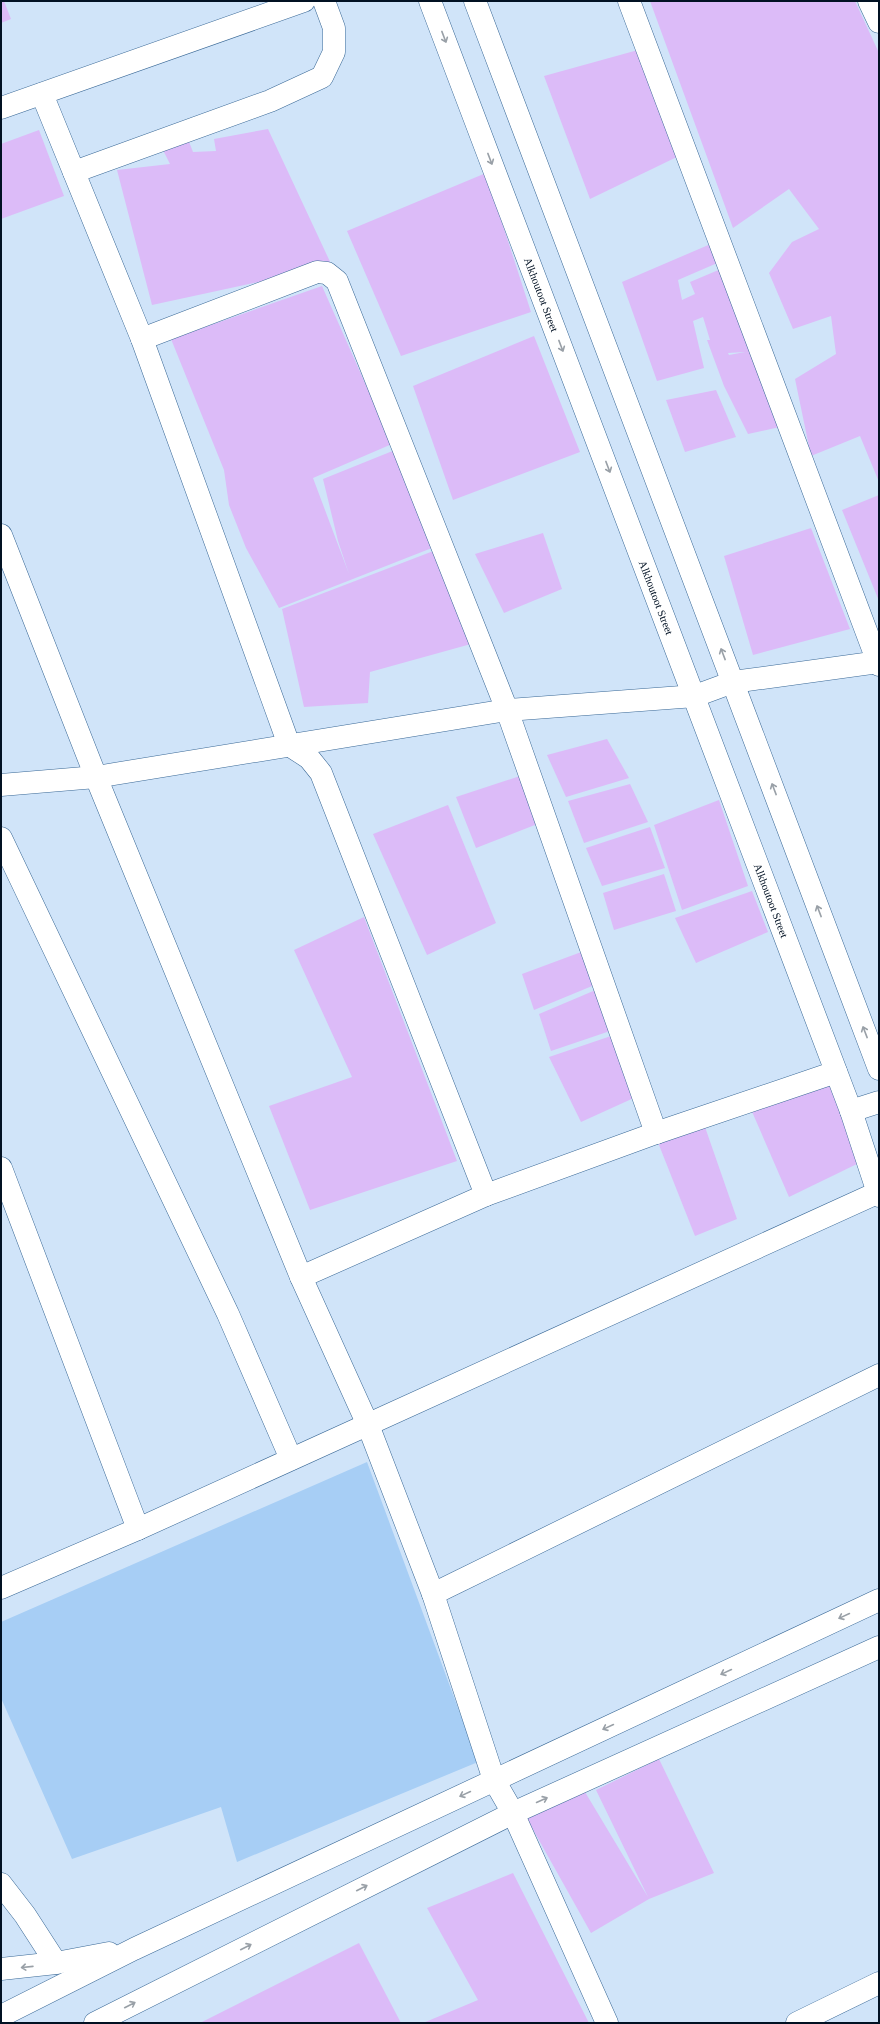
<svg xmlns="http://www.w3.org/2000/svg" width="880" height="2024" font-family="'Times New Roman',serif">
<rect width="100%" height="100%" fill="#d0e4f9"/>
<path fill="#a7cef5" d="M367,1462L478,1762L237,1862L221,1807L72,1859L1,1698V1622Z"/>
<g fill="#dcbbf8" fill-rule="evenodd">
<path d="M1,1H4L11,19L1,23Z"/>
<path d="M650,1H855L879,53V482L860,436L811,456L795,379L836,354L831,316L793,329L769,273L792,242L819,229L789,189L733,228Z"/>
<path d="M638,50L681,155L590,199L544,76Z"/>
<path d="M268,129L332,266L152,305L117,170L170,164L160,144L186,134L193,152L216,151L214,139Z"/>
<path d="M39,130L64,196L1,219V144Z"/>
<path d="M486,173L531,312L401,356L347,231Z"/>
<path d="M713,243L722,261L678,280L682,300L695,294L690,282L728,266L784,426L748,434L724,386L707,340H710L703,317L693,321L704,368L657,381L622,282ZM745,352L729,355L728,353Z"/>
<path d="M322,286L392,444L313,478L349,574L338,541L323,479L395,450L437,546L279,608L246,548L229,505L224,470L171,339Z"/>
<path d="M534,336L580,452L453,500L413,386Z"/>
<path d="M716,390L736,437L685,452L666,400Z"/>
<path d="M879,495V601L842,510Z"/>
<path d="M811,528L850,629L753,655L724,556Z"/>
<path d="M543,533L562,589L504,613L475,554Z"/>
<path d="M436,550L471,644L370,672L368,703L304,707L282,609Z"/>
<path d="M607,739L629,778L566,797L547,755Z"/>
<path d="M523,775L540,823L476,848L456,797Z"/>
<path d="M630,784L648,822L584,843L568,801Z"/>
<path d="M719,800L748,886L682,910L654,825Z"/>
<path d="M448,805L496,923L427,955L373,834Z"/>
<path d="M650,827L665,868L602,886L586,848Z"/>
<path d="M664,874L676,911L614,930L603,893Z"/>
<path d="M752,891L768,932L696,963L675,918Z"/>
<path d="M364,917L457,1161L310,1210L269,1106L352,1077L294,950Z"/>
<path d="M584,951L597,984L534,1010L522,974Z"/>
<path d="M598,989L613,1030L551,1051L539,1014Z"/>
<path d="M614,1035L636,1097L581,1122L549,1057Z"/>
<path d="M833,1081L859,1163L789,1197L750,1107Z"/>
<path d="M705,1127L737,1219L695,1236L657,1140Z"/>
<path d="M659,1759L714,1873L649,1899L591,1933L526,1817L585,1792L648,1897L596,1790Z"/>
<path d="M513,1873L589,2023H423L478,2000L427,1908Z"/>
<path d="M359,1943L401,2023H200Z"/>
</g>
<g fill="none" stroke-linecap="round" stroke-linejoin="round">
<g stroke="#396896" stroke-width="23">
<g id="minor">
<path id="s1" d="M430,1L851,1111L879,1196"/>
<path d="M475,1L879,1069"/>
<path d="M629,1L879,665"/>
<path d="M869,1L879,22"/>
<path d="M42,94L142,339L289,745L309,758L321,773L486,1195"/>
<path d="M1,108L304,1"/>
<path d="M74,172L270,101L322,77L334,52V28L324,1"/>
<path d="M142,339L317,272L327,273L337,281L507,710L656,1133"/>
<path d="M1,535L96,777L301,1277L368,1425L433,1594L494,1780L513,1813L607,2023"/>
<path d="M1,785L96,777L507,710L695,696L733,682L879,662"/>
<path d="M1,838L228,1314L291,1459"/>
<path d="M851,1111L879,1102"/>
<path d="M1,1168L138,1529"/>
<path d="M301,1277L486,1195L656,1133L836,1072"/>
<path d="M1,1588L138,1529L879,1192"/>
<path d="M433,1594L879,1375"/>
<path d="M1,1884L25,1915L56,1963"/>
<path d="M797,2023L879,1983"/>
</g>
</g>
<g stroke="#396896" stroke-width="23">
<g id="major">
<path d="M1,1969L56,1963L109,1953"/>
<path d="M1,2016L134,1949L879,1600"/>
<path d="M95,2023L513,1813L879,1647"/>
</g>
</g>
<use href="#minor" stroke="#fff" stroke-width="22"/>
<use href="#major" stroke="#fff" stroke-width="22"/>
</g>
<defs><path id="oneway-shaft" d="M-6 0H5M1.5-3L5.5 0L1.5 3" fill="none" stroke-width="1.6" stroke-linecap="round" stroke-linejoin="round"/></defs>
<g stroke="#99a0a7">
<use href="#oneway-shaft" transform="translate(444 37) rotate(69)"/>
<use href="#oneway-shaft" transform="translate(490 159) rotate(69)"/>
<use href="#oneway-shaft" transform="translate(561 346) rotate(69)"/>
<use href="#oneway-shaft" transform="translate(608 467) rotate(69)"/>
<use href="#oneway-shaft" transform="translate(723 654) rotate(-111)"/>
<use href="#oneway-shaft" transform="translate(774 789) rotate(-111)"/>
<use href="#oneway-shaft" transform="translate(819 911) rotate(-111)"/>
<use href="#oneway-shaft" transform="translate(865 1032) rotate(-111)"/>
<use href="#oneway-shaft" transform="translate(844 1616) rotate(155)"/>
<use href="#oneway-shaft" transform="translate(726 1672) rotate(155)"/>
<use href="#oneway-shaft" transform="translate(608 1727) rotate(155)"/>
<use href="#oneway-shaft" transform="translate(465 1794) rotate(155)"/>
<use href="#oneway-shaft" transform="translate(542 1800) rotate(-24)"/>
<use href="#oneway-shaft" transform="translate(362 1888) rotate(-27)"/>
<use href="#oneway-shaft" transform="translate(246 1947) rotate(-27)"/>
<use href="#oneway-shaft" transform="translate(27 1967) rotate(174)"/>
<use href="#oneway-shaft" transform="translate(130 2005) rotate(-27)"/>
</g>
<g text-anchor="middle" stroke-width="4" stroke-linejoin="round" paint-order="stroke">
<g font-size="11" fill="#011123" stroke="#e6f0fa">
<text dy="4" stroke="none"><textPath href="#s1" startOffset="314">Alkhoutoot Street</textPath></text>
<text dy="4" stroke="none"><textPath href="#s1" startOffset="638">Alkhoutoot Street</textPath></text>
<text dy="4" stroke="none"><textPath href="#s1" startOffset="962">Alkhoutoot Street</textPath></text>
</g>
</g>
<rect width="880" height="2024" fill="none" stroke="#011123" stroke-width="4"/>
</svg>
